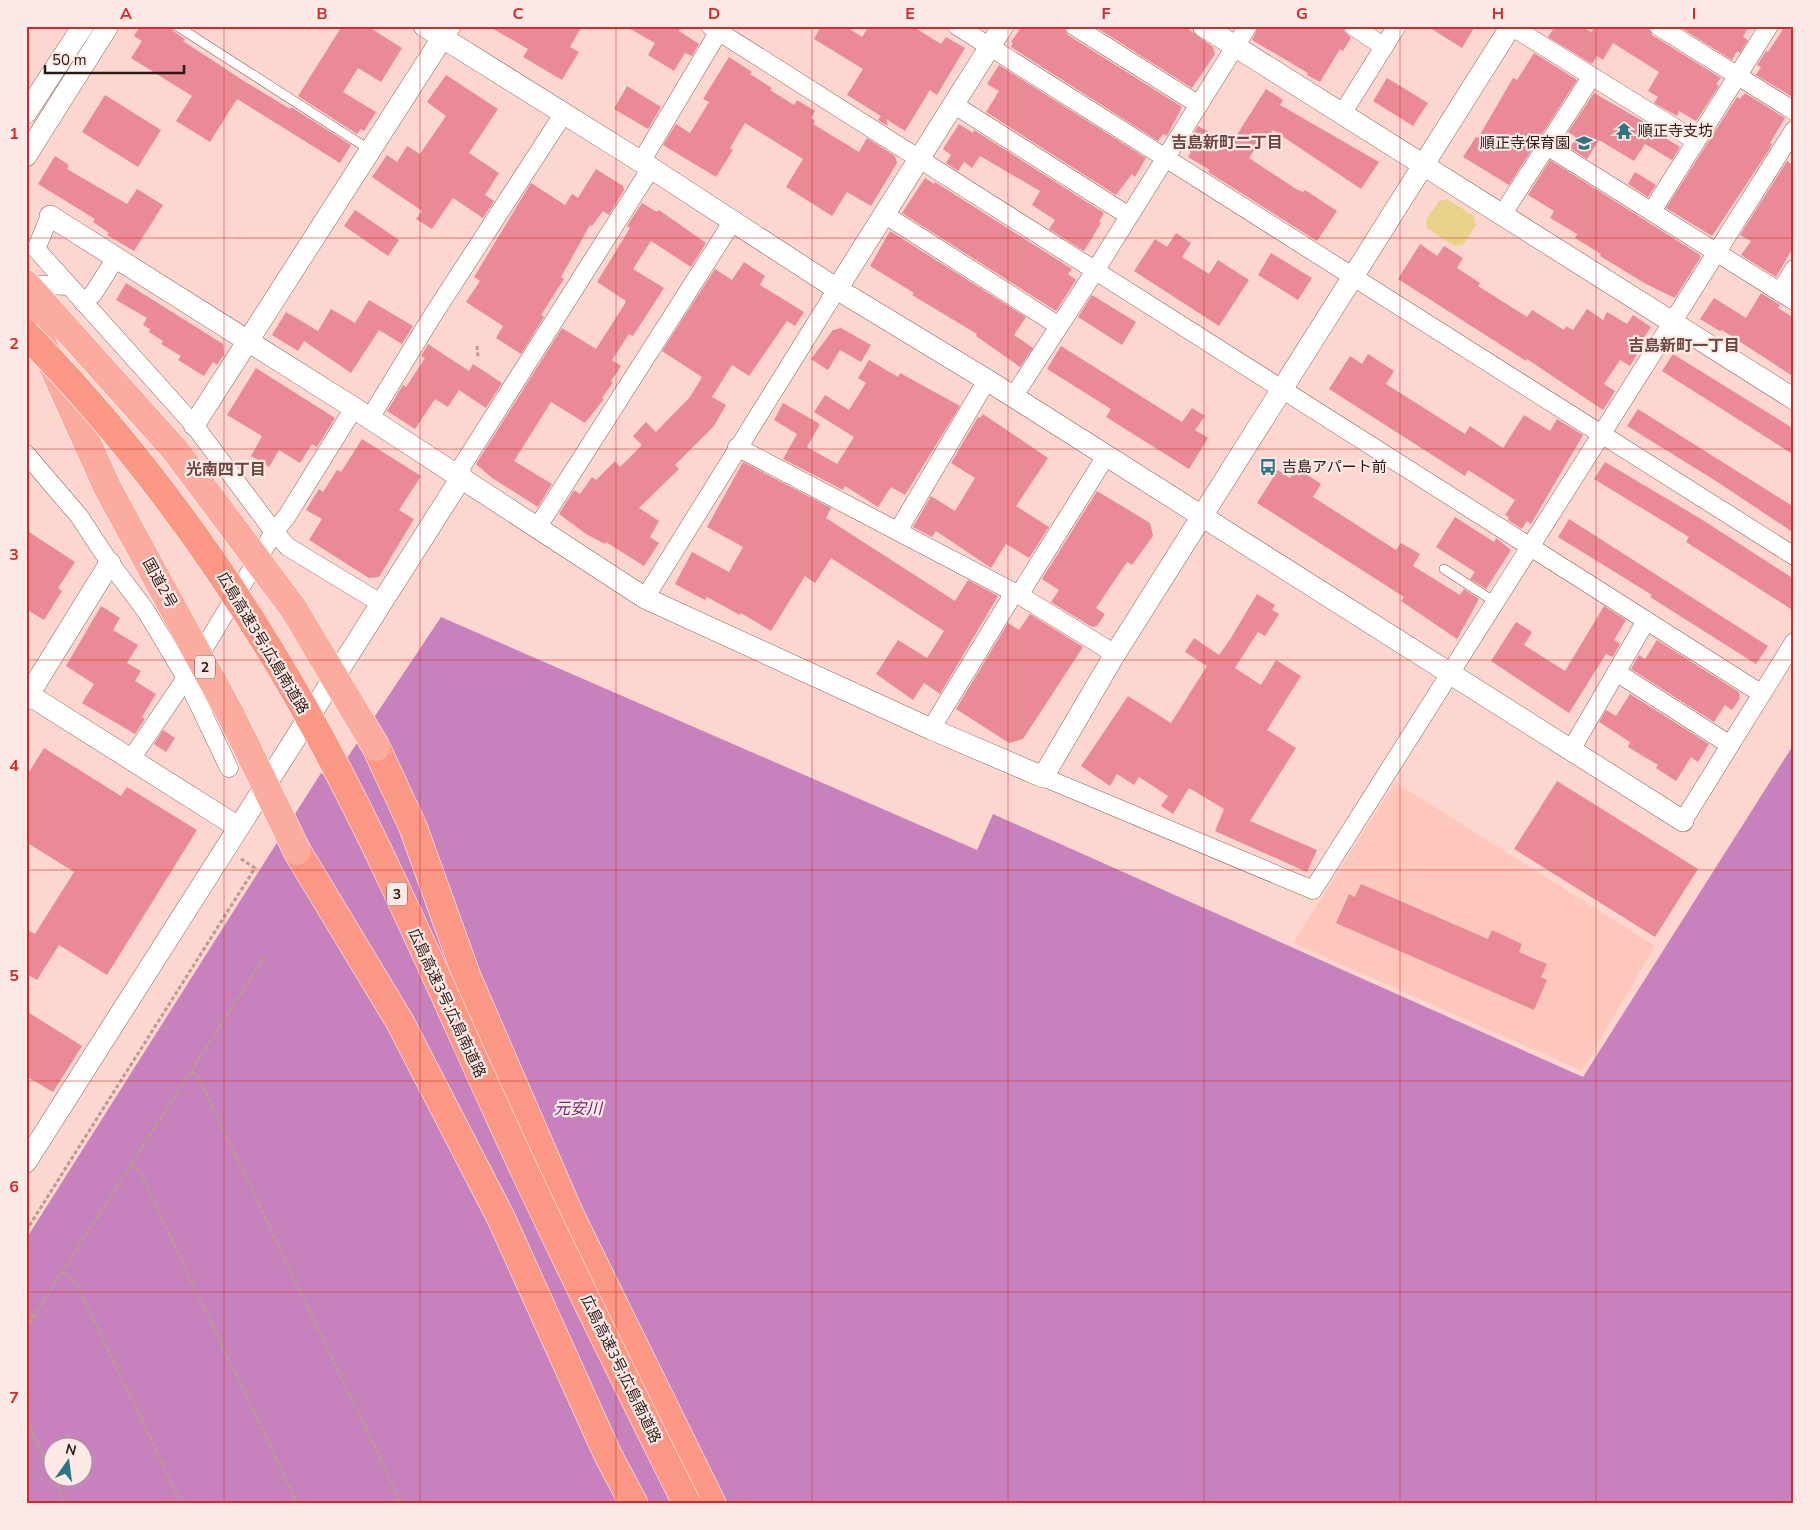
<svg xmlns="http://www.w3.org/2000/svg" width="1820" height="1530" font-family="'Nunito Sans','Noto Sans JP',sans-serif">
<rect width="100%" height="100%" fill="#fdd7cf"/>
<path fill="#fdc7bb" d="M1395,782L1655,946L1582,1071L1293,943Z"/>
<path fill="#e9d28a" d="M1447,199L1474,216L1476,225L1463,245L1454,246L1427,228L1426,220L1439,201Z"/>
<path fill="#c782bd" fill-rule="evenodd" d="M441,617L977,850L993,814L1583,1077L1794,744V1504H26V1239L321,773L333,779ZM52,1448H82V1478H52Z"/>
<g fill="#e98a96">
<path d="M140,26H171L173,31L185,39L183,41L244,81L290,109L291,107L351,145L340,163L237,99L210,142L176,121L192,96L131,58L142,41L134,36Z"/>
<path d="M342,26H367L402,48L381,82L358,68L343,92L376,112L364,131L361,129L357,134L298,96Z"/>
<path d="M488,26H582L570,47L579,52L562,80L523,57L528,49Z"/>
<path d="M625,26H682L679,31L699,44L692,56L685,53L674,71L648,55L655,43Z"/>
<path d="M821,26H845L862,37L869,26H912L941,44L946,37L965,48L937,95L930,90L905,131L886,119L888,126L878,120L881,116L847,95L863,69L814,39Z"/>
<path d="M1022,26H1063L1068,35L1182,107L1167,136L1163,134L1158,141L1011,47L1013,43L1011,42Z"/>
<path d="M1094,26H1184L1213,47L1215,54L1192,88Z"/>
<path d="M1259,26H1343L1344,31L1351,38L1343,51L1340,49L1320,82L1307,75L1308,73L1252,40Z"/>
<path d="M1427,26H1475L1462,48Z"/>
<path d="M1555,26H1581L1591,32L1595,26H1647L1652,35L1721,78L1716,84L1719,86L1696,121L1679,111L1677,116L1654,103L1658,97L1648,91L1659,72L1613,43L1603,60L1597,56L1592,64L1548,37Z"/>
<path d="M1678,26H1749L1743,37L1748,40L1740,53L1737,51L1732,60Z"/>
<path d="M1785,26H1794V98L1756,75L1761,67L1757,65L1766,51L1768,52Z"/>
<path d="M1534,53L1577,80L1509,185L1463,157L1476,137L1478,138L1513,78L1517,80Z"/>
<path d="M729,57L752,72L750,74L772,88L770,90L794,105L797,100L815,111L811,118L815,121L813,124L859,152L867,138L895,156L897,163L871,206L847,192L832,216L786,187L803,159L745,123L730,148L733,150L716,177L663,145L676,124L690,133L709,102L703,99Z"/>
<path d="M999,65L1146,158L1135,177L1132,174L1116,195L986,112L999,91L987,84Z"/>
<path d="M446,75L498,109L469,153L499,173L485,195L494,201L483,218L453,198L432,229L416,219L422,211L372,177L387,155L397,162L407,146L420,154L446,116L427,102Z"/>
<path d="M1387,78L1428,103L1413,126L1373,101Z"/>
<path d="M627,86L661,107L648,129L614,109Z"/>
<path d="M1266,89L1283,100L1280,105L1379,162L1361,189L1273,130L1269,136L1265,133L1249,158L1296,189L1303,192L1305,190L1337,211L1317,241L1208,172L1210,170L1188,157L1191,152L1184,148L1198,126L1231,144Z"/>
<path d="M1594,93L1667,135L1665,138L1680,147L1672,160L1645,144L1634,161L1599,140L1587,159L1570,148L1576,137L1568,132Z"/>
<path d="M1745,93L1785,118L1770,143L1772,144L1769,150L1712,236L1666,208L1737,97L1740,99Z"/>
<path d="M105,95L161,130L138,167L82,132Z"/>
<path d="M959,124L973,133L974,130L1104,213L1099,222L1101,223L1084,251L1049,229L1055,220L1032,205L1040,191L980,156L972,168L964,162L958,171L946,163L951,155L943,149Z"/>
<path d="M55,156L69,165L67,169L127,204L137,189L163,205L134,251L107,235L109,233L93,222L95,219L38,184Z"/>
<path d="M1550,160L1700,255V258L1675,298L1646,284L1600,256L1601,254L1575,238L1577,234L1550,218L1554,211L1528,195Z"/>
<path d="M1787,161L1794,166V246L1776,277L1741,255L1751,241L1740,235Z"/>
<path d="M596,169L623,186L624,190L609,215L603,211L592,226L590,225L561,277L564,279L541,315L544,317L521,354L496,338L503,326L466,302L480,281L474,277L531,183L565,205L572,194L578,198Z"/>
<path d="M1635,172L1656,185L1648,197L1628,184Z"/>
<path d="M925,178L934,184L935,182L1072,269L1068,274L1076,280L1056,311L902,213Z"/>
<path d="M642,203L657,212L659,210L706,243L691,267L651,241L633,269L664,288L633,336L629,334L612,360L621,366L611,381L613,382L602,398L604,399L585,423L551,402L514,461L552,484L538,507L492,478L476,464L562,328L596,349L624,305L626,301L597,282L630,228L627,226Z"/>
<path d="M355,210L399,240L388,256L344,226Z"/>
<path d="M890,231L1026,317L1014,335L1033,348L1020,367L976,336L977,334L912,295L914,293L870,266Z"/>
<path d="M1176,233L1191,243L1182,257L1209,274L1218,260L1249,280L1219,326L1134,271L1155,239L1167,247Z"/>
<path d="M1420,244L1437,256L1444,246L1463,258L1457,268L1480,283L1478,286L1527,317L1532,310L1564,330L1566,326L1573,330L1587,309L1603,320L1607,312L1627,324L1633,315L1651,327L1636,349L1639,351L1630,366L1620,360L1604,384L1615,391L1603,410L1527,359L1526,361L1398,279Z"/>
<path d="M1271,253L1312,278L1298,300L1258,275Z"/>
<path d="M744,262L765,276L760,285L804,312L795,326L787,321L749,376L732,365L712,397L726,405L714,426L675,465L679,469L639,508L659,521L650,537L659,543L644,566L606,542L605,544L586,534L559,514L574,490L580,494L592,477L596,480L615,461L620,467L642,445L633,436L646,422L656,432L690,397L702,377L662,351L715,269L732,280Z"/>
<path d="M126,283L223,344L224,355L217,365L213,362L204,376L178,360L181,356L161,344L163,341L149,332L150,329L143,325L147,318L116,300Z"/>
<path d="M1761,293L1780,305L1778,308L1794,318V377L1722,330L1720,331L1700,319L1714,298L1746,318Z"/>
<path d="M1092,295L1136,322L1122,345L1078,317Z"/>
<path d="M369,300L413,326L402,344L379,330L351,373L304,341L298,351L272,335L286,312L318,331L331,309L355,323Z"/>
<path d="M841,328L871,345L861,362L840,350L828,370L811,359L833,330Z"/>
<path d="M428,344L469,371L473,364L502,383L486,408L459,390L448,407L435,399L415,429L387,411L403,385L406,387L425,358L421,356Z"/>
<path d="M1061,346L1182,422L1192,408L1205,416L1195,430L1208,438L1189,469L1106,417L1111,409L1047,369Z"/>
<path d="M1368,354L1394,371L1386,384L1465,434L1470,426L1503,448L1524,415L1550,431L1557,419L1583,435L1531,524L1527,521L1522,529L1508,520L1509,517L1505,515L1515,500L1468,470L1465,476L1329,389L1350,356L1362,364Z"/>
<path d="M1673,354L1794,429V455L1662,371Z"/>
<path d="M869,360L898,377L900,373L960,406L905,495L891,487L878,507L845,486L843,490L783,459L797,434L774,420L783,403L820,424L807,447L837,464L854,437L814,412L825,395L849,410L866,383L858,378Z"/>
<path d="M256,368L335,418L317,447L312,444L300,463L279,450L269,467L251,456L262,436L227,415Z"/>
<path d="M1638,409L1794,507V533L1716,481L1627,426Z"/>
<path d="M983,414L1048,458L1016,506L1049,527L1029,558L1006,544L991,568L936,531L932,537L913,527L931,496L955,511L975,478L951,463L978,417L980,418Z"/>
<path d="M362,439L421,476L399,510L414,519L379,577L369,578L309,540L322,519L306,510L319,489L323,492L337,470L341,472Z"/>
<path d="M743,462L831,508L826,518L955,601L968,580L998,596L940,694L924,683L913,700L876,674L898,640L927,658L944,631L831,558L815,583L805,576L771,631L741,613L740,615L707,597L705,600L675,584L692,552L729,572L743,547L707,527Z"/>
<path d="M1605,462L1701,519L1794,579V611L1686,542L1689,537L1594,479Z"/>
<path d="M1297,468L1321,484L1313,497L1396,550L1401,543L1420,554L1413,566L1460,595L1464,589L1479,599L1457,639L1401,601L1404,597L1257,503L1278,470L1290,478Z"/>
<path d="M1097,491L1150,523L1153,536L1132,565L1127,562L1096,608L1105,614L1097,626L1092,627L1051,602L1059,590L1042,579Z"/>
<path d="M1455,517L1494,542L1496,538L1511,550L1486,589L1470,579L1475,572L1436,547Z"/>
<path d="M1569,519L1768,646L1756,664L1650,597L1652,595L1558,537Z"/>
<path d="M26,530L75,562L58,588L62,591L44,620L26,609Z"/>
<path d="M1257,594L1275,605L1272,610L1279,614L1265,636L1258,632L1235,668L1261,685L1276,660L1301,676L1267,730L1296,748L1250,821L1317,850L1307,872L1215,831L1224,809L1189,788L1173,814L1161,806L1168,796L1139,777L1134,785L1117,774L1110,786L1081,766L1128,696L1171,723L1207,666L1185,652L1194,638L1219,655L1231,638Z"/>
<path d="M101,606L120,618L113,630L138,645L127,663L141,671L135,681L156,694L142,717L145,719L135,734L82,703L94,684L66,666Z"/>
<path d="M1604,606L1626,620L1614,640L1620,644L1613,657L1606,654L1569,713L1491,661L1516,622L1532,632L1524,645L1565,671Z"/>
<path d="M1030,614L1083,647L1023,739L1009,743L956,709L1008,623L1019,630Z"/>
<path d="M1657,640L1739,692L1740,698L1732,710L1725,705L1714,722L1631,669L1639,655L1645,659Z"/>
<path d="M1630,694L1709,744L1698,762L1691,757L1676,781L1656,768L1658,765L1628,747L1630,742L1599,722L1606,710L1616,716Z"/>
<path d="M163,730L175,738L166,752L154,744Z"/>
<path d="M44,748L121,796L127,787L197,830L107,975L59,945L37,980L26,974V929L35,934L74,872L26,842V777Z"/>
<path d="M1557,781L1698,869L1655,937L1514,849Z"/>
<path d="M1361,884L1488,939L1492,930L1522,944L1519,952L1547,964L1541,977L1547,980L1534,1010L1336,923L1349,894L1355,897Z"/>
<path d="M26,1011L82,1046L53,1092L26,1076Z"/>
</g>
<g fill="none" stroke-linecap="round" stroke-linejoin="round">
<g stroke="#896158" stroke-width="10">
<g id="service">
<path d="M177,26L370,150"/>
<path d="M1444,569L1495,602"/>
</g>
</g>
<g stroke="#896158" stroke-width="19">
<g id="minor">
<path d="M710,26L1762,694"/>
<path d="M957,26L1794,556"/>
<path d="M1074,26L1199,105"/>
<path d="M1353,26L1384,47"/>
<path d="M1511,26L1696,141"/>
<path d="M1658,26L1794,111"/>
<path d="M953,104L1129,216"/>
<path d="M1342,114L1397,26"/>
<path d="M1547,146L1794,301"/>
<path d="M641,162L722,26"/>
<path d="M1652,211L1769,26"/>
<path d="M884,214L1059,326"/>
<path d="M1502,215L1592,76"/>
<path d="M50,216L36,249L194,425L274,532L288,547L382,604"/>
<path d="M26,284L68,286"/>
<path d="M1780,292L1794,269"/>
<path d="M83,302L93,294L116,258"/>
<path d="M1013,397L1095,271L1248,26"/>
<path d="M370,418L431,318L564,113"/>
<path d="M737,447L1019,595L1115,654"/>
<path d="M26,454L79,516L110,563L146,611L186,678L229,768"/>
<path d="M461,478L462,466L651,168"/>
<path d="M537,528L733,221"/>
<path d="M898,531L987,380"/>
<path d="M1019,595L1106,456"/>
<path d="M645,598L837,289"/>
<path d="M1616,672L1730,745"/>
<path d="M931,729L1014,593"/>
<path d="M1571,750L1646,621"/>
<path d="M131,759L186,678L274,532L287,516L354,408"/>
<path d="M1043,777L1313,890L1794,130"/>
<path d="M1683,821L1794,642"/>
</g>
</g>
<g stroke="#896158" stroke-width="22">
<g id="tertiary">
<path d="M424,26L651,168L837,289L987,380L1683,821"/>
<path d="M1203,26L1794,399"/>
<path d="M26,113L83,26"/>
<path d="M26,156L108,26"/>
<path d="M50,216L354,408L645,598L931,729L1043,777L1115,654L1511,26"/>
<path d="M837,289L1003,26"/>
<path d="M194,425L450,26"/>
<path d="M26,693L238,827"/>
<path d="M26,699L110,563"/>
<path d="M26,1162L461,478"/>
</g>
</g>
<g stroke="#fff" stroke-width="29">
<g id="trunk">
<path d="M26,284L175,450"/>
<path d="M26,313L40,338L107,487"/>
</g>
</g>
<g stroke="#fff" stroke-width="29">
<g id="motorway">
<path d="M376,747L413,827L467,977L570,1215L712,1504"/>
<path d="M297,851L400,1022L501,1218L608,1455L634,1504"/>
</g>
</g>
<g stroke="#ba9b94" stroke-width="3" stroke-dasharray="4 2.5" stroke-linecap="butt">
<path d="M477,346L478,357"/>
<path d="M191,1072L198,1077L402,1504"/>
<path d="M132,1164L139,1171L298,1504"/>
<path d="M26,1231L255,868L241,859"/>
<path d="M62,1272L75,1281L182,1504"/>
<path d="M26,1311L34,1317"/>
<path d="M26,1328L265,956"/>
<path d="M26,1420L52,1474"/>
<path d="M54,1478L67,1504"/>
</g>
<use href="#service" stroke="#fff" stroke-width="9"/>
<use href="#minor" stroke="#fff" stroke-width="18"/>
<use href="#tertiary" stroke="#fff" stroke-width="21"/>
<use href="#trunk" stroke="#fbac9e" stroke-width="28"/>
<use href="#motorway" stroke="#fa9885" stroke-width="28"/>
<g stroke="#fff" stroke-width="29" stroke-linecap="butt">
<g id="trunk-bridge">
<path d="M175,450L293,608L376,747"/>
<path d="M107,487L232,717L297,851"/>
</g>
</g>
<g stroke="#fff" stroke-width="29" stroke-linecap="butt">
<path id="motorway-bridge" d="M26,334C120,430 201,537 270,650C360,797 427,957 498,1113C558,1245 622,1374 687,1504"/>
</g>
<use href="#trunk-bridge" stroke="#fbac9e" stroke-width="28"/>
<use href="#motorway-bridge" stroke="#fa9885" stroke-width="28"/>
</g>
<path fill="none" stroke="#d62828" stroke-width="1" stroke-opacity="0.55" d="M224,26V1504M420,26V1504M616,26V1504M812,26V1504M1008,26V1504M1204,26V1504M1400,26V1504M1596,26V1504M26,238H1794M26,449H1794M26,660H1794M26,870H1794M26,1081H1794M26,1292H1794"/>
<defs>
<g id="temple-bare" transform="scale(1.35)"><path d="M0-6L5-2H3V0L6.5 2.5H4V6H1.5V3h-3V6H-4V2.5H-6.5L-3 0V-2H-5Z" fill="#2e7582" stroke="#fde9e5" stroke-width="2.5" paint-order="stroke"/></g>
<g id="school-bare" transform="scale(1.35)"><path d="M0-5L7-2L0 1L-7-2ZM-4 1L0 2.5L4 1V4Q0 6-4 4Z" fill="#2e7582" stroke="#fde9e5" stroke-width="2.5" paint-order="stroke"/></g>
<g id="bus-bare" transform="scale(1.35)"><path d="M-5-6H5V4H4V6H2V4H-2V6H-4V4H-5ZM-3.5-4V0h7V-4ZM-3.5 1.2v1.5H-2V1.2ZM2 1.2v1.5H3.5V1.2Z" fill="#2e7582" stroke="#fde9e5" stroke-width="2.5" paint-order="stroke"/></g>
</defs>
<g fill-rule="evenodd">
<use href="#temple-bare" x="1624" y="131"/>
<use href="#school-bare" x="1584" y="143"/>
<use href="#bus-bare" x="1268" y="467"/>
</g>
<g text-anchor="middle" stroke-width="4.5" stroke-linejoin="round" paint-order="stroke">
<g fill="#fde9e5" stroke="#695754" stroke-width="1">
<rect x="195" y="655.5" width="20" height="23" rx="4"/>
<rect x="387" y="882.5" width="20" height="23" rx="4"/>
</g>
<g font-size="14" font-weight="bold" fill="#2a1916">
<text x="205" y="672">2</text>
<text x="397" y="899">3</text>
</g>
<g font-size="15" fill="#2a1916" stroke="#fde9e5" text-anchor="start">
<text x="1638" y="136">順正寺支坊</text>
<text x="1570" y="148" text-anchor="end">順正寺保育園</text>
<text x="1282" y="472">吉島アパート前</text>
</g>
<g font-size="15" fill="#2a1916" stroke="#fde9e5">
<text transform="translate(160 583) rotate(61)" y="5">国道2号</text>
<text transform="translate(263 643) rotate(59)" y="5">広島高速3号;広島南道路</text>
<text transform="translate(447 1003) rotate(65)" y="5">広島高速3号;広島南道路</text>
<text transform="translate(621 1369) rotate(64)" y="5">広島高速3号;広島南道路</text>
</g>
<g font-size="16" font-weight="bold" fill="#6d473f" stroke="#fde9e5">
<text x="1227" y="148">吉島新町二丁目</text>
<text x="1684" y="351">吉島新町一丁目</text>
<text x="226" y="475">光南四丁目</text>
</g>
<g font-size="16" font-style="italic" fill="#76236e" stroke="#fde9e5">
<text x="578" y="1114">元安川</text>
</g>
</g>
<rect width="1820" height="1530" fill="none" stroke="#fde9e5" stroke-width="55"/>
<g transform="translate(68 1462) rotate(14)"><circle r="24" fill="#fde9e5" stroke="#a99692"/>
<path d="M0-4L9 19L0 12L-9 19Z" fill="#2e7582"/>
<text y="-8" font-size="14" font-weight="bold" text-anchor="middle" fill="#2a1916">N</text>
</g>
<path d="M45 65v8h139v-8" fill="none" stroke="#2a1916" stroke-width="2.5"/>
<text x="52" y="65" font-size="15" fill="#2a1916" stroke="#fde9e5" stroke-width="4" paint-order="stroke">50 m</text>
<rect x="28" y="28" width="1764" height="1474" fill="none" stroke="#d62828" stroke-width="2"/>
<g font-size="16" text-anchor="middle" font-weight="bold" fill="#d62828">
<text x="126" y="19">A</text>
<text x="322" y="19">B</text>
<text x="518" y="19">C</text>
<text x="714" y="19">D</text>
<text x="910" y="19">E</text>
<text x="1106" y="19">F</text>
<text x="1302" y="19">G</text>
<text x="1498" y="19">H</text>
<text x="1694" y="19">I</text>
<text x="14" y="139">1</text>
<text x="14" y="349">2</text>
<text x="14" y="560">3</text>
<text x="14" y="771">4</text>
<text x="14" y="981">5</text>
<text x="14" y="1192">6</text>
<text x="14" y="1403">7</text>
</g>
</svg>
